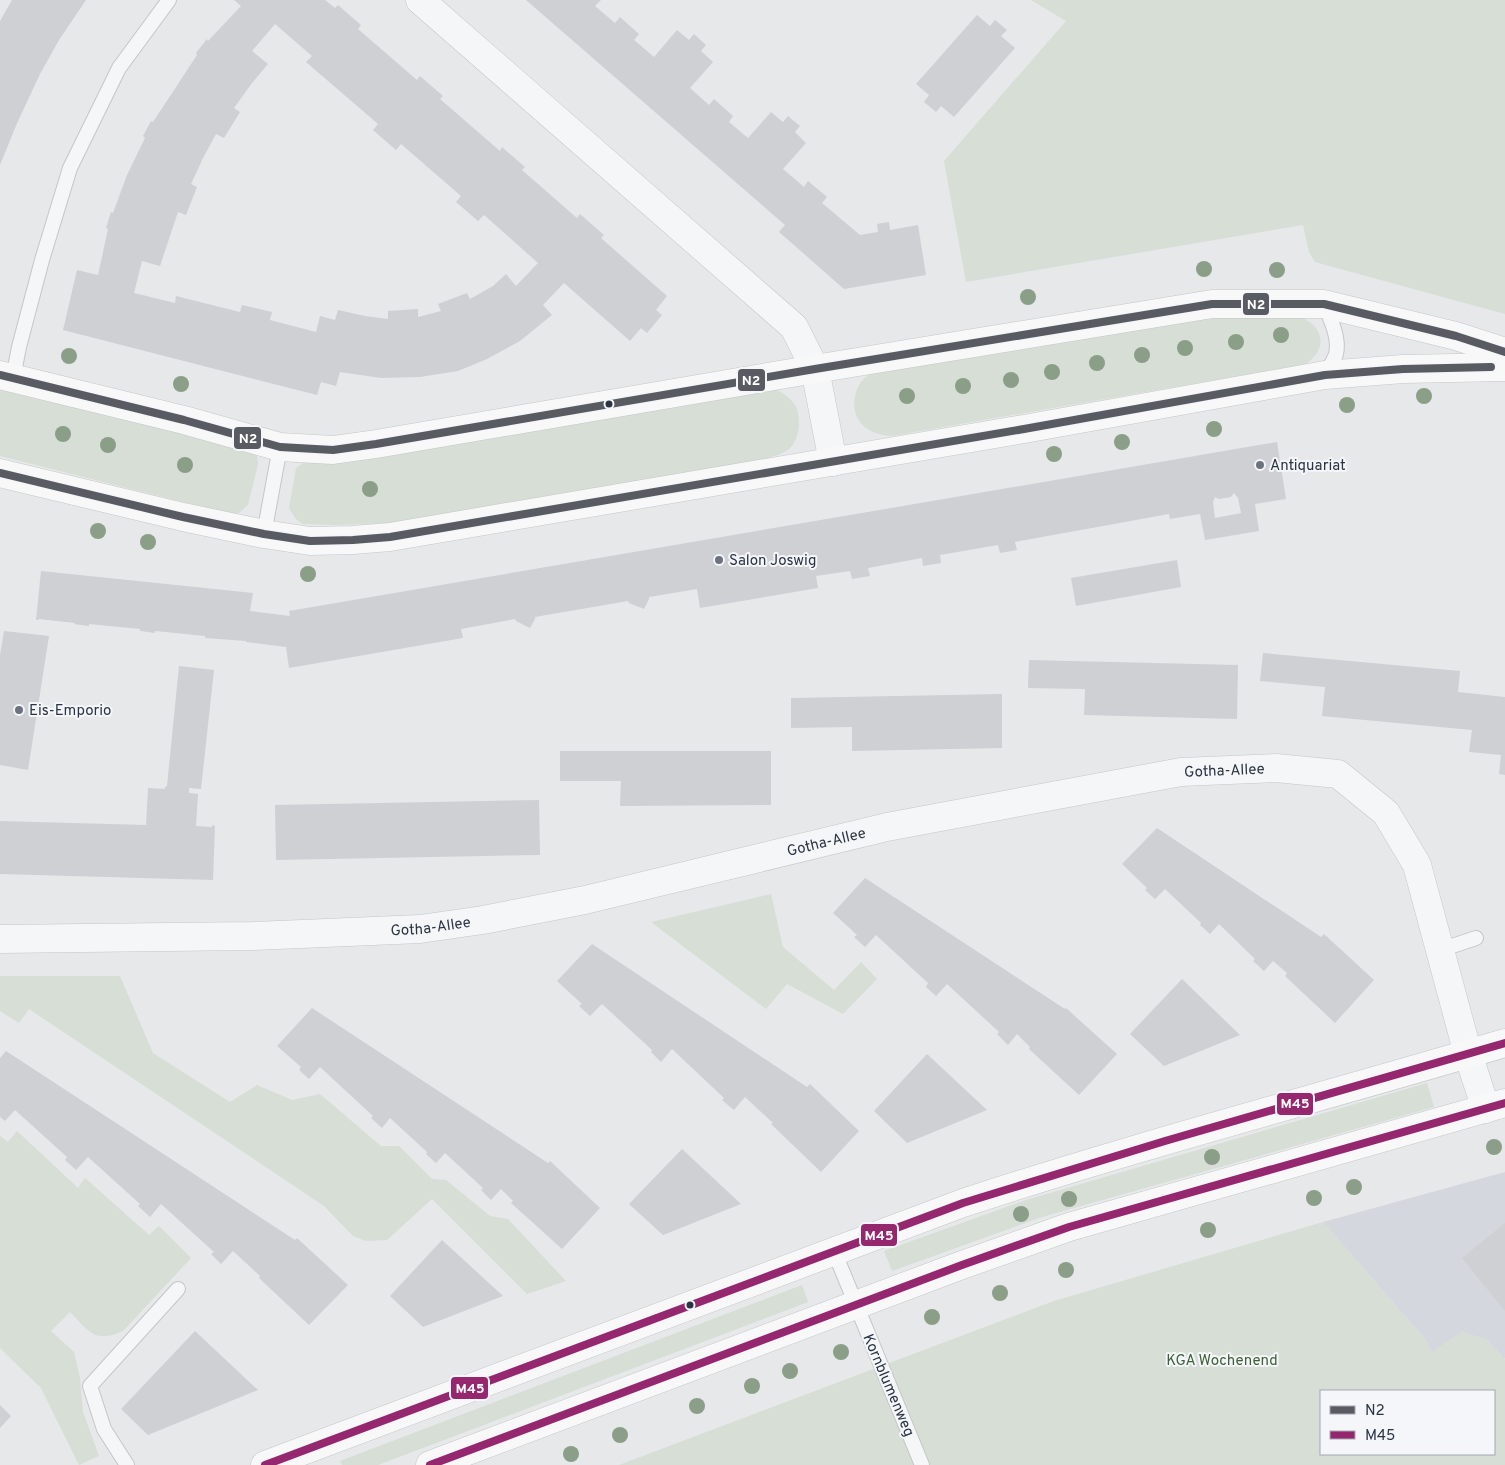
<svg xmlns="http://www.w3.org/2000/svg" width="1505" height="1465" font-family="Overpass,sans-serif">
<rect width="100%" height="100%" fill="#e6e8ea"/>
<path fill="#d4d7dd" d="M1505,1172V1359L1486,1339L1432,1352L1426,1340L1323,1222Z"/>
<g fill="#d6ded6" fill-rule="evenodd">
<path d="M1031,0H1505V314L1315,262L1309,252L1303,225L966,282L944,161L1066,21Z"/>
<path d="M1197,315L1300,317C1324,326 1328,349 1306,364L892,436C869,435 850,422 855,396C856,391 858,386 861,382C865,377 871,373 877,369Z"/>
<path d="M0,384L252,450L257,456L258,464L248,505L239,513L231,514L0,456Z"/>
<path d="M776,389C784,394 792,399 796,407C801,419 800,438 790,448C784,454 774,456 765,459L388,523L335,525L302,524L295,518L289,508L296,468L308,460Z"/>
<path d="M771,894L783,947L834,990L861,962L877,979L843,1014L787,984L766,1009L651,922Z"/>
<path d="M0,976H120L153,1053L230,1102L257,1085L292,1100L320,1094L381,1146H399L432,1179L446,1180L490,1216L508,1219L566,1281L527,1294L432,1199L387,1240L366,1241L353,1236L324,1206L29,1009L19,1023L0,1011Z"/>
<path d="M1427,1083L1434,1107L1042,1217L892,1271L884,1251L1026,1200Z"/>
<path d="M17,1131L78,1188L85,1178L149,1235L159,1226L191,1258L123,1331C94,1344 89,1331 70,1312L51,1331L74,1352L80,1378L83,1412L99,1456L79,1465L41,1388L0,1348V1136L8,1142Z"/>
<path d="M1323,1222L1426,1340L1432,1352L1462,1331L1486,1339L1505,1359V1465H619L1054,1301ZM1321,1391H1494V1454H1321Z"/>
<path d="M802,1285L808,1302L378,1465H342L340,1461Z"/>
</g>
<g fill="#ced0d3" fill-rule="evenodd">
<path d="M12,0H86L59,40L40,74L18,121L0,165V21Z"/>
<path d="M234,0H325L335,8L338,5L361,25L358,29L417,80L420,76L443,96L440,99L500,151L502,147L525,167L522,170L577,218L580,214L604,235L601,238L667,296L656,310L662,315L647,333L641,328L630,341L564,283L543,305L552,315L520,341L487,359L458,371L420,377L381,378L340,372L336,386L321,382L317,395L63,330L77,270L98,275L108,229L106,228L111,212L113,213L127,175L145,138L143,136L151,121L153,122L197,55L196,53L207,39L208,41L241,6ZM275,24L312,56L306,62L378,124L373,130L396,150L401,144L461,196L456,202L478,221L484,215L538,263L516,286L506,274L493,286L470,299L467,293L438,304L441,311L418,317V309L388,311V319L365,316L338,310L335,320L320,316L316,332L270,320L272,312L242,305L240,312L176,296L175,303L134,293L142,261L160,266L178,212L186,215L197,187L191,184L203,158L216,134L224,138L240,112L234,108L252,83L268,64L252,51Z"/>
<path d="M526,0H601L595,6L615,23L620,17L639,34L634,40L654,57L677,30L689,40L694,34L706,45L701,51L713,62L690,88L709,105L714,99L733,116L729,122L748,138L771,112L783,122L788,116L800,126L795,132L806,143L783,169L804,187L808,181L827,197L822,203L860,235L878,232L877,224L889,222L890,230L918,225L926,275L844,289L779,232L785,225Z"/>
<path d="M977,15L990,26L995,20L1007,30L1001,36L1015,48L954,117L941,106L936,112L924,102L929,95L916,84Z"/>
<path d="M1277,442L1286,499L1255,504L1259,531L1205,540L1200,514L1170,519L1169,514L1015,542L1017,550L1000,553L998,545L940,555L941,563L923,566L922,558L868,568L870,576L852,579L850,571L816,576L818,588L700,608L697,589L649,597V599L644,609L629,603L628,601L535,617V619L530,628L516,621L515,619L461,629L463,638L289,668L286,647L246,642V641L205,638V636L155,631V633L140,631V629L89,624V626L74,624L75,623L39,619L38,620H36L41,571L253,593L250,611L290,616L289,611ZM1234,493L1238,498L1241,513L1215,518L1213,502L1215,497L1219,499L1231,497Z"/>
<path d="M1177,560L1181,587L1076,606L1071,578Z"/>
<path d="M4,631L49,636L28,770L0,765V655Z"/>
<path d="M1263,653L1460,671L1458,692L1505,697V775L1499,774L1501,755L1469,752L1472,730L1322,716L1325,687L1260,681Z"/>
<path d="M1029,660L1238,665L1237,719L1084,715L1085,689L1028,688Z"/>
<path d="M179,666L214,670L201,789L189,788V793L198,794L196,826L212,827V825L215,826L213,880L0,874V821L146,825L148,788L165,789V787L167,786Z"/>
<path d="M1002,694V748L852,751V727L791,728V698Z"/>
<path d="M560,751H771V805L620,806L621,781H560Z"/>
<path d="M539,800L540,855L276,860L275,805Z"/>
<path d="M1157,828L1321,937L1324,934L1374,980L1335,1023L1285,976L1287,973L1273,961L1264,971L1253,961L1255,959L1219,924L1210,934L1200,925L1201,923L1165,889L1155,899L1145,890L1147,888L1122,864Z"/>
<path d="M865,878L1065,1009L1066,1008L1117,1054L1079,1095L1029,1049L1030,1047L1017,1034L1008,1045L997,1034L999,1032L947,984L936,996L926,987L928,983L876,935L865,947L854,937L857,935L833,913Z"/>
<path d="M592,944L807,1087L810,1084L859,1131L821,1172L771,1124L773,1123L745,1097L734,1110L722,1100L724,1098L672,1049L661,1062L651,1052L652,1050L602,1004L590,1016L579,1006L582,1004L557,981Z"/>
<path d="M1182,979L1240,1035L1164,1066L1130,1034Z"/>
<path d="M312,1008L548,1163L550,1161L600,1208L562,1249L511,1203L513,1201L501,1189L491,1200L481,1190L483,1188L445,1153L436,1163L426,1154L427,1152L390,1118L382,1128L371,1118L373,1116L320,1067L309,1079L299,1070L301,1067L277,1046Z"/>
<path d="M6,1051L295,1240L297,1238L348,1285L309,1325L259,1278L260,1276L233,1251L221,1264L211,1254L214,1252L161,1204L150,1217L138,1206L140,1204L88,1157L76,1170L65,1160L67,1157L15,1110L5,1121L0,1117V1058Z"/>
<path d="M927,1054L987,1110L907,1143L874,1111Z"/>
<path d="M682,1149L741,1204L663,1235L629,1204Z"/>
<path d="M1505,1223V1311L1462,1258Z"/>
<path d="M442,1240L503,1296L423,1327L390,1296Z"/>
<path d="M195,1331L258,1390L148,1435L121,1409Z"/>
<path d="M0,1405L11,1416L0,1428Z"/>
</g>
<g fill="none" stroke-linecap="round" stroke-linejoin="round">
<g stroke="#c4c6c8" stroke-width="16">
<g id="service">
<path d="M1324,304C1330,318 1340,338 1336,354C1334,361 1328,369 1325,375"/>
<path d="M13,378L19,347L42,260L70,168L119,68L169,0"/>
<path d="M264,534L280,447"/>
<path d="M1440,950L1476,938"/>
<path d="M834,1251L922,1465"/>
<path d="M127,1465L104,1429L90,1386L178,1289"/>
</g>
</g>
<g stroke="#c4c6c8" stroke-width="29">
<g id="minor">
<path d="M420,0L794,327L815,369L833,462"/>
<path id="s1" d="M0,939L252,936L420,929L483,920L585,900L887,827L1181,772L1276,768L1338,774L1386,813L1417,865L1468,1054L1486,1109"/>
</g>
</g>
<g stroke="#c4c6c8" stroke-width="29">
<g id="secondary">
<path d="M0,375L184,420L280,447L333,450L376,444L815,369L1212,304H1324L1456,336L1505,352"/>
<path d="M0,473L183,517L264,534L310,541L353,540L390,537L1024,429L1325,375L1403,369L1505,367"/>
<path d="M265,1465L963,1203C1142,1144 1324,1097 1505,1043"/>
<path d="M430,1465L962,1265L1069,1227L1505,1103"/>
</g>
</g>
<use href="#service" stroke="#f5f6f7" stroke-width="14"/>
<use href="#minor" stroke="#f5f6f7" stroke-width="28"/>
<use href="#secondary" stroke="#f8f8f8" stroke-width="28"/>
<g stroke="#f4f6f9" stroke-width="11">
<g id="bus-1">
<path d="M0,375L184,420L280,447L333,450L376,444L815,369L1212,304H1324L1456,336L1505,352"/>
<path d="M0,473L183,517L264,534L310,541L353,540L390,537L1024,429L1325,375L1403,369L1491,367"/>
</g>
</g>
<g stroke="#f4f6f9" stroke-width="11">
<g id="bus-2">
<path d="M265,1465L963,1203L1165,1141L1505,1043"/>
<path d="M430,1465L962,1265L1069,1227L1505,1103"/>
</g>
</g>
<use href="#bus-1" stroke="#595b62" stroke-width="8"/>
<use href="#bus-2" stroke="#95276e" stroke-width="8"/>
</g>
<g fill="#8a9e88">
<circle cx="1204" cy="269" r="8"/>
<circle cx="1277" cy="270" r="8"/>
<circle cx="1028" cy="297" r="8"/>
<circle cx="1281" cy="335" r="8"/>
<circle cx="1236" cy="342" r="8"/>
<circle cx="1185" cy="348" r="8"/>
<circle cx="1142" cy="355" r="8"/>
<circle cx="69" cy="356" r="8"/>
<circle cx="1097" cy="363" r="8"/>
<circle cx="1052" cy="372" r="8"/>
<circle cx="1011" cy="380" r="8"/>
<circle cx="181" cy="384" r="8"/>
<circle cx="963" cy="386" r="8"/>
<circle cx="907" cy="396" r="8"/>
<circle cx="1424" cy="396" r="8"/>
<circle cx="1347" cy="405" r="8"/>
<circle cx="1214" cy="429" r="8"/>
<circle cx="63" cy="434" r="8"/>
<circle cx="1122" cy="442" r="8"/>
<circle cx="108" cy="445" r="8"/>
<circle cx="1054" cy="454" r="8"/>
<circle cx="185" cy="465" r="8"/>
<circle cx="370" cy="489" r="8"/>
<circle cx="98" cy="531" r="8"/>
<circle cx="148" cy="542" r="8"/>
<circle cx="308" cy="574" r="8"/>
<circle cx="1494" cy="1147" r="8"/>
<circle cx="1212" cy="1157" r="8"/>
<circle cx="1354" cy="1187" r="8"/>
<circle cx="1314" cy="1198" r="8"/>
<circle cx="1069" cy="1199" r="8"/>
<circle cx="1021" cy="1214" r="8"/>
<circle cx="1208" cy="1230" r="8"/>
<circle cx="1066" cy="1270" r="8"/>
<circle cx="1000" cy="1293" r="8"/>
<circle cx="932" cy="1317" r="8"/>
<circle cx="841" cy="1352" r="8"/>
<circle cx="790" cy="1371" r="8"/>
<circle cx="752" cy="1386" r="8"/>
<circle cx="697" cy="1406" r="8"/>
<circle cx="620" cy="1435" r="8"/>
<circle cx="571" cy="1454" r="8"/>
</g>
<g fill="#2b3445" stroke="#f4f6f9" stroke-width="2">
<circle cx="609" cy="404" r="4.5"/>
<circle cx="690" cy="1305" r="4.5"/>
</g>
<g fill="#6c737f" stroke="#f4f6f9" stroke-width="2">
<circle cx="1260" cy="465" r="5"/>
<circle cx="719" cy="560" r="5"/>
<circle cx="19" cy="710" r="5"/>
</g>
<g text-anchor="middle" stroke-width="4" stroke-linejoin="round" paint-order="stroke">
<g font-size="15" fill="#2b3445" stroke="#f4f6f9" text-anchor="start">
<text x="1270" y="470">Antiquariat</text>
<text x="729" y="565">Salon Joswig</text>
<text x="29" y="715">Eis-Emporio</text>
</g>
<g font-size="15" fill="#2b3445" stroke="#f4f6f9">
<text dy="5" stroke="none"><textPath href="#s1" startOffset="1241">Gotha-Allee</textPath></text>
<text dy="5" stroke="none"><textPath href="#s1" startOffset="836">Gotha-Allee</textPath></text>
<text dy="5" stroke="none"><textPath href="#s1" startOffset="431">Gotha-Allee</textPath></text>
<text transform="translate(889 1385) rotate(67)" y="5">Kornblumenweg</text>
</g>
<g font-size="15" fill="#3f6138" stroke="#f4f6f9">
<text x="1222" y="1365">KGA Wochenend</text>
</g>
</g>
<g stroke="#f4f6f9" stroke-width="2">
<rect x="1242" y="292" width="28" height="24" rx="5" fill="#595b62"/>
<rect x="737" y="368" width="29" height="24" rx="5" fill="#595b62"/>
<rect x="233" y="426" width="29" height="24" rx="5" fill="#595b62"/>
<rect x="1276" y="1092" width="38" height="24" rx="5" fill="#95276e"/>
<rect x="860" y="1223" width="38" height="24" rx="5" fill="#95276e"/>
<rect x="450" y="1376" width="39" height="24" rx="5" fill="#95276e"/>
</g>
<g font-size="14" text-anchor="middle" font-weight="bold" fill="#fff">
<text x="1256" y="309">N2</text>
<text x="751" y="385">N2</text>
<text x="248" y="443">N2</text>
<text x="1295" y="1108">M45</text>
<text x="879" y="1240">M45</text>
<text x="470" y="1393">M45</text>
</g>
<rect x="1320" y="1390" width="175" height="65" fill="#f4f6f9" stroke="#a4a8b1"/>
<rect x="1330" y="1406" width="25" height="8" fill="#595b62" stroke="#a4a8b1"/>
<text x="1365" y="1415" font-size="15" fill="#2b3445">N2</text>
<rect x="1330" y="1431" width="25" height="8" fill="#95276e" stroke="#a4a8b1"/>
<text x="1365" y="1440" font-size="15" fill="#2b3445">M45</text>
</svg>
